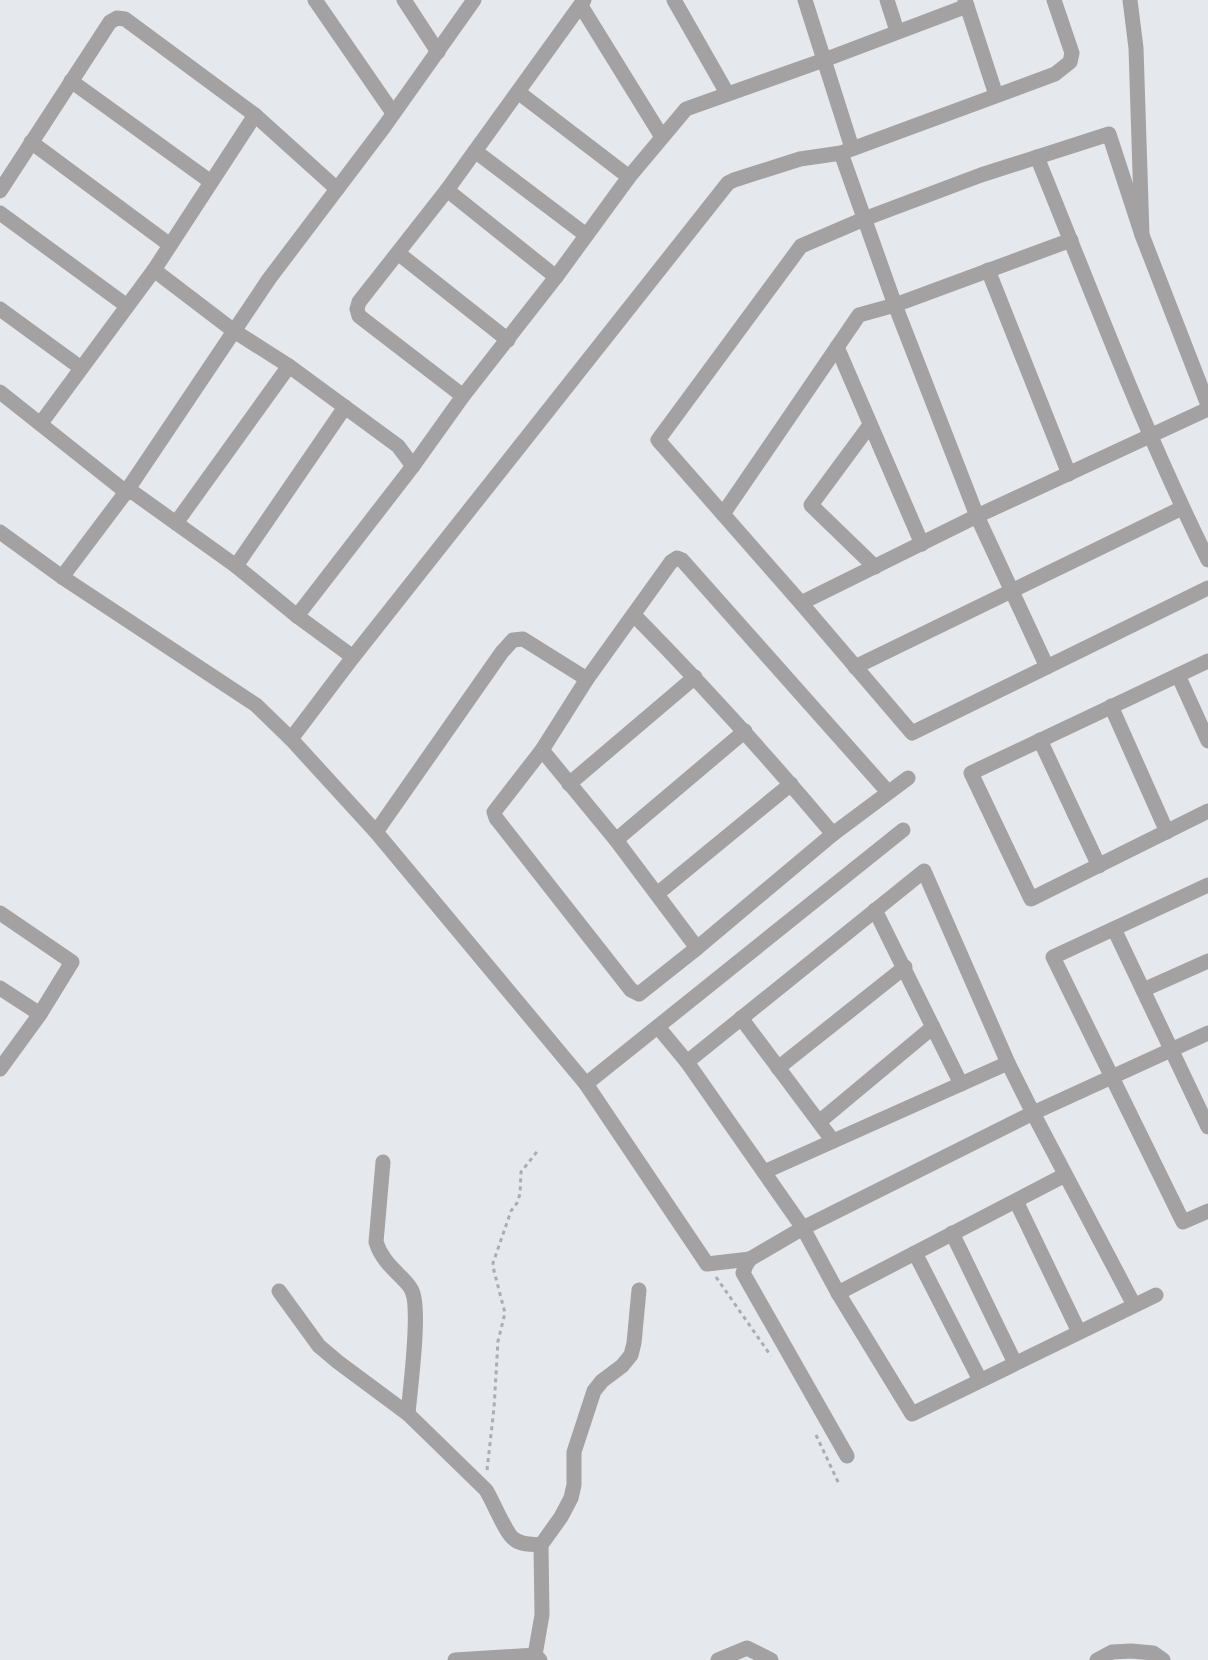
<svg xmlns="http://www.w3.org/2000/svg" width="1208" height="1660" font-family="'Fira Sans Condensed',sans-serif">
<rect width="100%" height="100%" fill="#e5e8ed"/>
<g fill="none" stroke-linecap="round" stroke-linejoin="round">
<g stroke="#aaadb1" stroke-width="3" stroke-dasharray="4 4" stroke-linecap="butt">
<path d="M716,1277L771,1356"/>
<path d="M816,1435L839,1484"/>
<path d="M487,1470L494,1408L498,1341L505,1313L494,1271L493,1263L511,1211L517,1203L520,1194L521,1172L539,1149"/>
</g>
<g stroke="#a4a1a2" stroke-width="15">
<path d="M315,0L393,113"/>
<path d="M404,0L438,52"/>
<path d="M674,0L727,93"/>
<path d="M805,0L852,148"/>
<path d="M887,0L897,31"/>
<path d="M965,0L996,95"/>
<path d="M1130,0L1136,48L1142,235L1208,405"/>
<path d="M581,6L662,137"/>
<path d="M71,81L211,182"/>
<path d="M518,92L629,177"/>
<path d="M31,142L170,245"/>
<path d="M475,151L586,235"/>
<path d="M841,153L895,305L977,516L1047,667"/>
<path d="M1037,157C1092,292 1143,429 1208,560"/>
<path d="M447,190L556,277"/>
<path d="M0,191L110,22L117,18L125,19L255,115L337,189"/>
<path d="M0,213L127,306"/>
<path d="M1142,235L1109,134L981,175L864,219L801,246L658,440L801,603L912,733L1208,588"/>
<path d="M398,253L508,340"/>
<path d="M154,270L234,331L289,366L398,446L413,466"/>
<path d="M988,270L1069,474"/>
<path d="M0,309L81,368"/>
<path d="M837,347L922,544"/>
<path d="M0,392L126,492L134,493L236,566L297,616L353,657L291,739"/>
<path d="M463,396L359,316L357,309L359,302L447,190L584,0"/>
<path d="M41,423L154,270L255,115"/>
<path d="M870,425L811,505L875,567"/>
<path d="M723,514L859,315L895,305L1071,240"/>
<path d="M176,523L289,366"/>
<path d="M0,532L62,577L256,705L291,739L376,832L586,1084L707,1264L750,1259"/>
<path d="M236,566L345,407"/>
<path d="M62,577L126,492L269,279L384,127L474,0"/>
<path d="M801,603L977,516L1208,409"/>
<path d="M634,615C703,685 769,758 833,834"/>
<path d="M297,616L413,466L463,396L556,277L629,177L686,109L824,60L967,6"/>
<path d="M353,657L728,183L734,180L800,159L841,153L1055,74L1070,62L1072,53L1054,0"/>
<path d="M1208,661L971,773L1031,899L1208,811"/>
<path d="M855,667L1182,508"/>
<path d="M1178,675L1208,741"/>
<path d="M1111,706L1167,832"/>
<path d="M1040,740L1099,866"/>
<path d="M542,750L616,840L697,948"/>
<path d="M569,784L695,677"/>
<path d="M888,792L682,560L677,558L671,562L587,679L542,750L494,812L496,818L631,990L639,994L697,948L833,834L908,778"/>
<path d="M376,832L502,652L513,640L523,639L587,679"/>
<path d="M616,840L745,731"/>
<path d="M1208,885L1053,957L1183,1222L1208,1211"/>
<path d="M657,894L791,784"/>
<path d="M875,910L961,1084"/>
<path d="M0,913L72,962L40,1014L0,1069"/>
<path d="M1114,929L1208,1127"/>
<path d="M0,988L40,1014"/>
<path d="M1143,990L1208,961"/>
<path d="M741,1018L833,1141"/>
<path d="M658,1027L687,1062L803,1228L1033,1113L1134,1305"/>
<path d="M687,1062L924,871L1008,1063"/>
<path d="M778,1068L905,967"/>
<path d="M586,1084L903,830"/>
<path d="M819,1122L933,1027"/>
<path d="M383,1162L376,1242C381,1258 391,1267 403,1279C406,1282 410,1286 412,1291C421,1310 410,1389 408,1414"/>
<path d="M764,1172L1008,1063L1033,1113L1208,1033"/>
<path d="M1016,1201L1079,1332"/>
<path d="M952,1233L1015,1363"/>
<path d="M915,1253L980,1380"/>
<path d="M279,1291L319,1346L338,1362L408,1414L486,1490C493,1501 506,1534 514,1539C521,1545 531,1544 541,1545"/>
<path d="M838,1293L1065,1175"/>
<path d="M847,1456L743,1273L746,1265L750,1259L803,1228L838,1293L912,1414L1156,1295"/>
<path d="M535,1655L542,1615L541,1545L561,1517L571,1498L574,1485V1452L594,1391L602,1381L622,1366L631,1355L634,1343L639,1290"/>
<path d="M455,1660L535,1655L540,1660"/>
<path d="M718,1660L747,1648L771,1660"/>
<path d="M1097,1660L1112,1652L1131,1651L1153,1653L1163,1660"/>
</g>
</g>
</svg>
